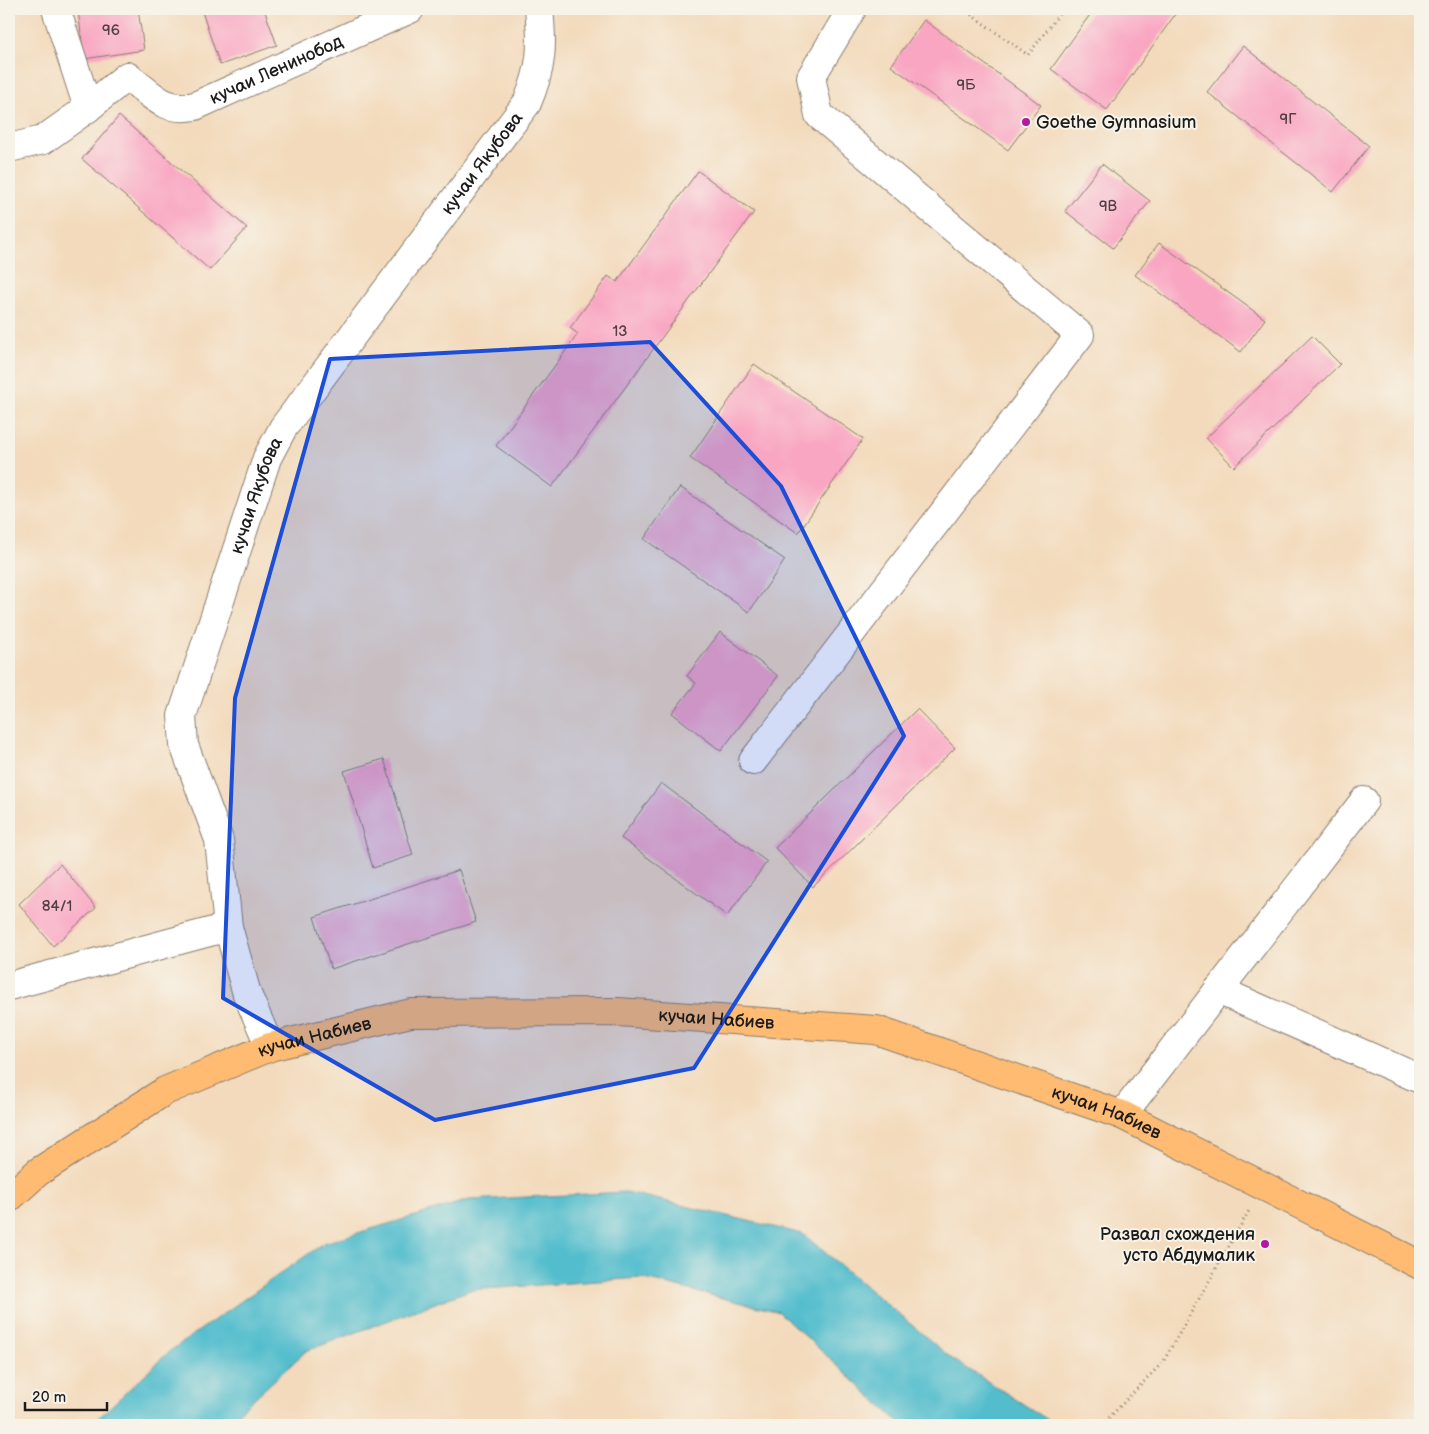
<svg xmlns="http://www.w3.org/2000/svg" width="1429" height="1434" font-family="'Balsamiq Sans',sans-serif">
<rect width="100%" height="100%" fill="#f7f3e8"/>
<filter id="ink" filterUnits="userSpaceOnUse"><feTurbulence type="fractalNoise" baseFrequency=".02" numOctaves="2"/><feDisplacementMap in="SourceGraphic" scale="10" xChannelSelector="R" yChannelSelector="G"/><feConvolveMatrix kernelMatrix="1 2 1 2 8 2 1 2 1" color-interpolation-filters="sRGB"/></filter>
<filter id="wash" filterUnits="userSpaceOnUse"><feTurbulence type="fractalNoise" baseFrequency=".0096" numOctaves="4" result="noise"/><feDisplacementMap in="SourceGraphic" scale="20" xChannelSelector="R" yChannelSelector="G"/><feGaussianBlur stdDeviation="1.12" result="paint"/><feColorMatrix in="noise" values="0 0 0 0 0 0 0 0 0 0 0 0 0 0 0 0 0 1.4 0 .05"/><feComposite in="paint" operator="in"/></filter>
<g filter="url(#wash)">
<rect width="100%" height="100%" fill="#f3dabc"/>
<path fill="#52bdcd" stroke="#376c74" d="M626,1192L803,1234L951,1358L1056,1425H902L779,1312L641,1278L470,1290L306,1351L225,1425H91L170,1351L324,1243L469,1200Z"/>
<g id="blocks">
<g fill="#f9a6c2">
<path d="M78,9H138L144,50L84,59Z"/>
<path d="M201,9H264L277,45L220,65Z"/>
<path d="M1094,9H1179L1107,110L1051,69Z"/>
<path d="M924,20L1041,105L1008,150L891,66Z"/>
<path d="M1243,46L1369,146L1333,192L1207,92Z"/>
<path d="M119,116L247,228L210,270L82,159Z"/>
<path d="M1102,164L1150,201L1113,248L1065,211Z"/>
<path d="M698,171L754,212L552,487L496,446L578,334L570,328L608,276L617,282Z"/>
<path d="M1159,243L1265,319L1241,352L1135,275Z"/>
<path d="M1312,336L1340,364L1234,467L1206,438Z"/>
<path d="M754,364L863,439L798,533L690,458Z"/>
<path d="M680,487L785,560L749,612L644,539Z"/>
<path d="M720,632L778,676L721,751L672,713L696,683L687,676Z"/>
<path d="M917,709L955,748L813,887L775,848Z"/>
<path d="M384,759L413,855L373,868L344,771Z"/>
<path d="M661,783L767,862L727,916L621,838Z"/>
<path d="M60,864L96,908L53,946L19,904Z"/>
<path d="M459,870L476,922L331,969L314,917Z"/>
</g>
</g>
</g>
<g filter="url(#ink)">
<use href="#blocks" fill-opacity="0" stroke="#887b6c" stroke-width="1"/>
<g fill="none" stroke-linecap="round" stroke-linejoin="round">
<g stroke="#887b6c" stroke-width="30">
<g id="minor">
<path id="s1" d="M56,9L88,108L127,76C152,94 162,112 195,106L410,9"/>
<path d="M9,148L43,140L88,108"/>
<path d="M753,761L1080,335L819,115L811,77L852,9"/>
<path d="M9,986L228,927"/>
<path d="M1218,990L1420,1079"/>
<path id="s2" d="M270,1047L247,994L228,927L219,840L184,745L182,716L267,458L283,428L527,103C542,68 543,47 539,9"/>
<path d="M1122,1115L1364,801"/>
</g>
</g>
<g stroke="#887b6c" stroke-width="30">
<g id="major">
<path id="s3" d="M9,1198L38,1172L165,1091L270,1047L411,1013L618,1012L876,1030L1122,1115L1420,1265"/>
</g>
</g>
<g stroke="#887b6c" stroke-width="3" stroke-dasharray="1 4" stroke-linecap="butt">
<path d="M963,9L1028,55L1063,9"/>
<path d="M1102,1425L1163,1362L1250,1209"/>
</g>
<use href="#minor" stroke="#fff" stroke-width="28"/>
<use href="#major" stroke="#ffbb71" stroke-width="28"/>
</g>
</g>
<path fill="#1d4ed8" fill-opacity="0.2" stroke="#1d4ed8" stroke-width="4" stroke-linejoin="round" d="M650,342L781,486L904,736L694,1068L435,1120L223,998L235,698L330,359Z"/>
<g fill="#b5179e" stroke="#f7f3e8" stroke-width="2">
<circle cx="1026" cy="122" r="5"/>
<circle cx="1265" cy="1244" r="5"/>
</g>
<g text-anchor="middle" stroke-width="4" stroke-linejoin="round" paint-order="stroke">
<g font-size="15" fill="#533e46">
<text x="111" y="35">96</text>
<text x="966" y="90">9Б</text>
<text x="1288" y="124">9Г</text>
<text x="1108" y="211">9В</text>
<text x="620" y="336">13</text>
<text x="57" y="911">84/1</text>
</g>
<g font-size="18" fill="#1c1c1c" stroke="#f7f3e8">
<text dy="6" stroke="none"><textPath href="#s1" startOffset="321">кучаи Ленинобод</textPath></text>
<text dy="6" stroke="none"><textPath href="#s2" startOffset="982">кучаи Якубова</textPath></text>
<text dy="6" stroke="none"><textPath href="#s2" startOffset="578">кучаи Якубова</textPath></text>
<text dy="6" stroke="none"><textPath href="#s3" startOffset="754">кучаи Набиев</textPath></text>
<text dy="6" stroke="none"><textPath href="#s3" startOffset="349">кучаи Набиев</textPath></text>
<text dy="6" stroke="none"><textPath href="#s3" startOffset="1159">кучаи Набиев</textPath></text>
</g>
<g font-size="18" fill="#1c1c1c" stroke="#f7f3e8" text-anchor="start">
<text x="1036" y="128">Goethe Gymnasium</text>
<text x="1255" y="1240" text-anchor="end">Развал схождения<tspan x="1255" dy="21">усто Абдумалик</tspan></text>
</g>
</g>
<rect width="1429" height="1434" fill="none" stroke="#f7f3e8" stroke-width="30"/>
<path d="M25 1402v8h82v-8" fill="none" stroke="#1c1c1c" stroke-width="2.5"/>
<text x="32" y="1402" font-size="15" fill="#1c1c1c" stroke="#f7f3e8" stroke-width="4" paint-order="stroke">20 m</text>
</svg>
